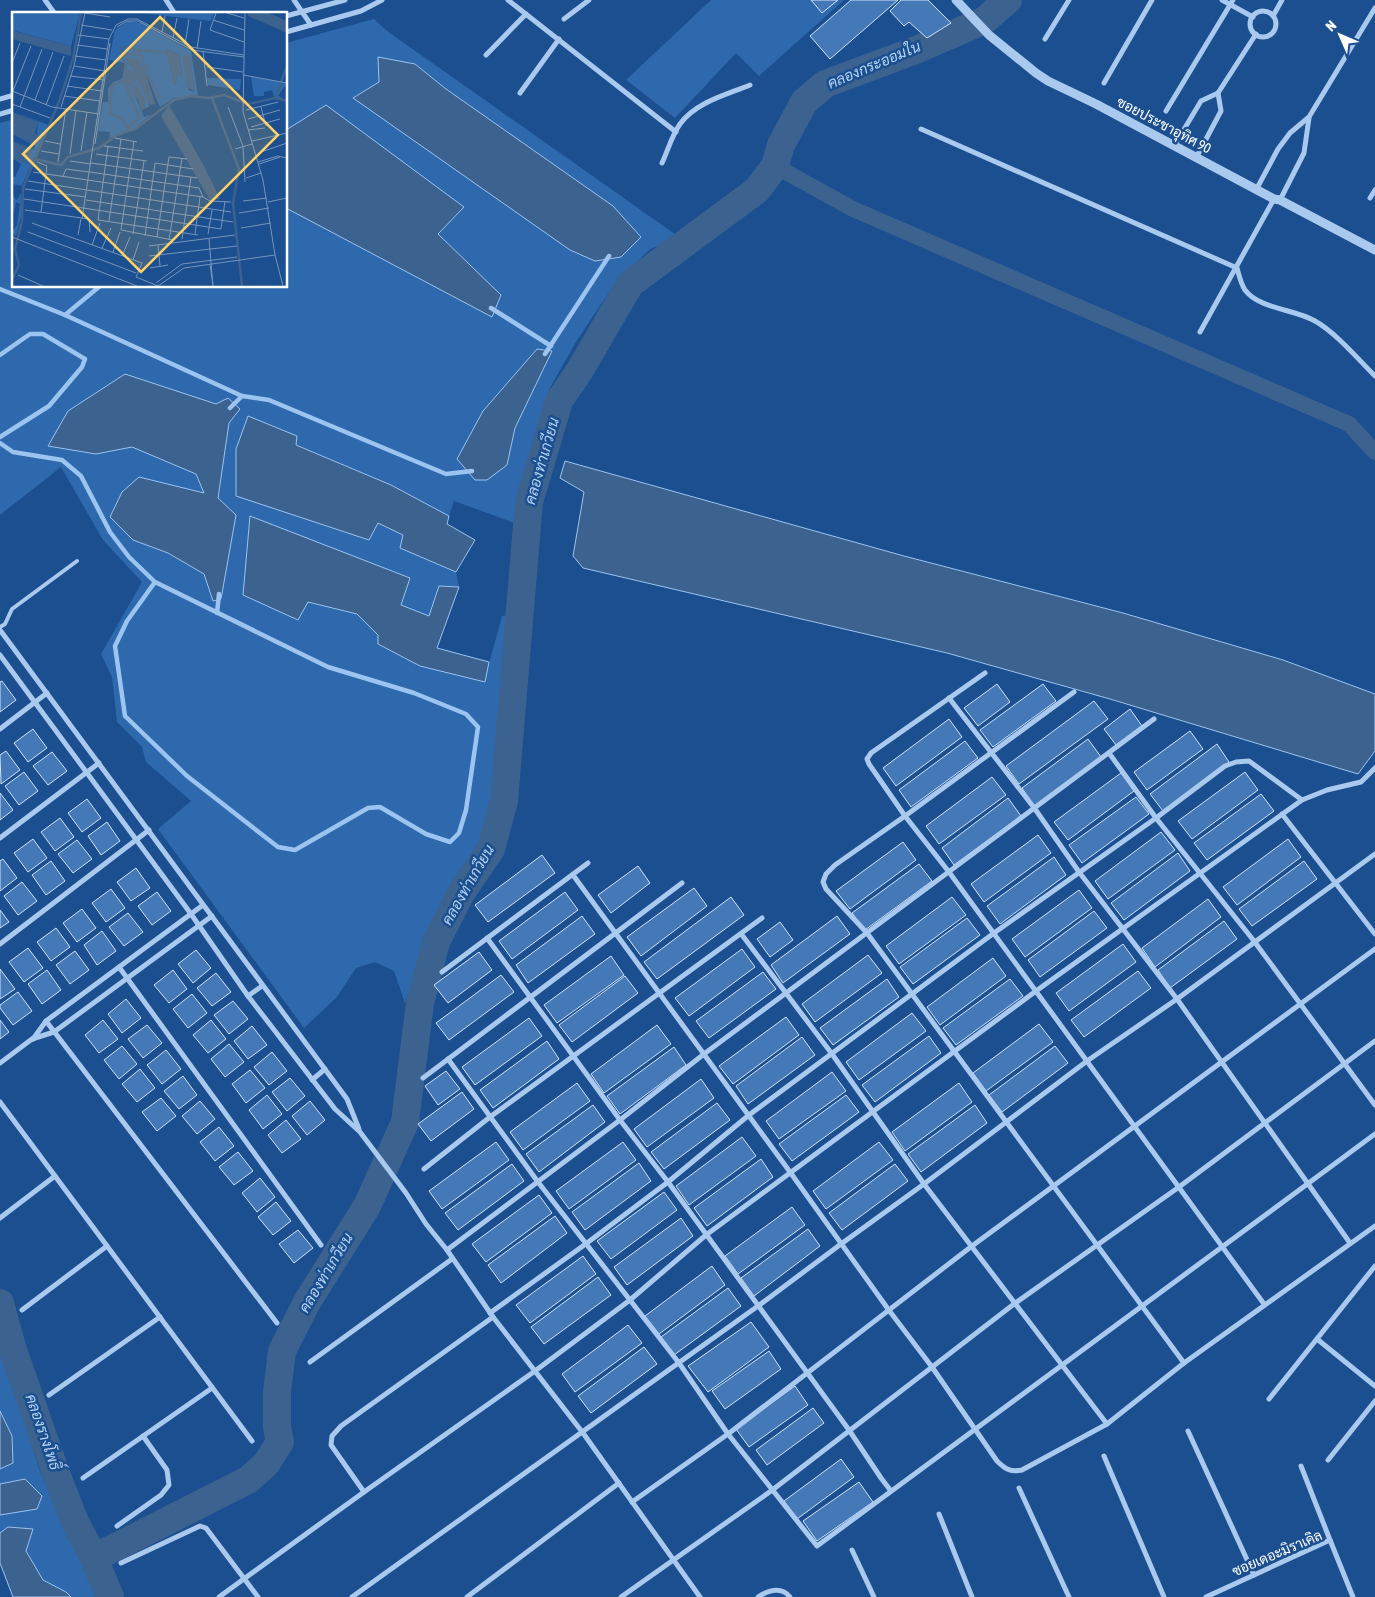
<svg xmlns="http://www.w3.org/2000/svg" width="1375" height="1597" font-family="'Asap Condensed',Sarabun,sans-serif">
<rect width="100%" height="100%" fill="#1b4f8f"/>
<g fill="#2e69ad" fill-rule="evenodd">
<path d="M711,0H844L759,76L736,53L675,118L626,80Z"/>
<path d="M374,19L387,31L679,237L650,249L614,285L576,342L550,388L531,449L520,525L454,501L449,516L391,485L296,445L248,417L236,449V496L369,540L378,523L403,535L400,548L456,572L459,587L439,586L430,617L401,605L410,578L308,602L357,614L378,635L484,682L502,616L517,614L506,703L499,713L490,824L477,858L430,930L405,1003L394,971L375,962L356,968L337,997L304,1028L158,829L191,801L146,762L142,747L117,722L112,677L101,654L142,582L103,540L61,467L0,515V123L14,119V286H286V208L492,317L500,295L438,234L464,207L326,106L286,130V43ZM415,64L446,89L613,206L641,237L353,98ZM537,349L551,351L515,428L507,465L457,459L483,411ZM125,375L216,404L229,423L218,498L236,515L213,601L204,574L168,553L133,540L205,493L196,474L132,446Z"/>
<path d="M0,1342L39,1469L62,1521L101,1597H71L66,1592L43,1580L26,1550L33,1529L8,1527L0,1533V1515L36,1509L25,1479L0,1484V1469L13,1463L12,1436L0,1411Z"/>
</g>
<g fill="#3c6290" stroke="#9cc4f0">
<path d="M378,57L415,64L446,89L613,206L641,237L621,257L595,261L570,250L353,98L379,82Z"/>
<path d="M326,105L464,207L438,234L501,295L492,317L286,208V130Z"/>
<path d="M537,349L552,351L515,428L507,465L487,480H475L457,459L483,411Z"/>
<path d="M125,374L216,404L228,398L240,409L229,423L218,498L236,515L221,599L213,601L204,574L168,553L133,540L110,517L122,492L139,477L204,493L196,474L132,447L96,454L48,446L68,411Z"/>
<path d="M248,416L297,436L296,445L391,485L449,516L447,524L475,540L456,572L400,548L403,535L378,523L369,540L236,496V449Z"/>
<path d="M565,461L904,556L1123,613L1283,660L1375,694V751L1358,774L1110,699L947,653L583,568L573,556L584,492L560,478Z"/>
<path d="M250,516L410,578L401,605L429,616L439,586L459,587L437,648L489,662L485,682L420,666L378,644V635L357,614L308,602L298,620L243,595Z"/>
<path d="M0,1411L12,1436L13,1463L0,1469Z"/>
<path d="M25,1479L42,1496L37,1509L0,1515V1484Z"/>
<path d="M8,1527L33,1529L26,1551L43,1580L66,1592L71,1597H13L0,1563V1533Z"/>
</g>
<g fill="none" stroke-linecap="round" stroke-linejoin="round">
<g stroke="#9cc4f0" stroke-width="4.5">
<path d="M100,286L65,315L242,396"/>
<path d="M0,289L65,315"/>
<path d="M491,308L551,346"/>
<path d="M545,354L609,256"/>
<path d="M0,355L30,334H43L85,359L82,367L49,406L0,437"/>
<path d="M230,408L242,396L269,400L446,474L472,471"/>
<path d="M0,443L13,452L62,460L81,476L110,532L129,557L155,582L328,667L414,693L466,714L478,727L466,810L459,833L450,842L426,834L380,807L368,808L295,850L278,847L187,776L125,716L115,646L127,621L155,582"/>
<path d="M217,613L219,594"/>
</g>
<path stroke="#3c6290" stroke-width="16" d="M775,166L853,209L1349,424L1375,452"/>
<g stroke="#3c6290" stroke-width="28">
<path d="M0,1303L12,1347L54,1468L75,1522L94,1558L110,1597"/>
<path d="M94,1558L248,1480L266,1464L280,1442L277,1427V1392L282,1351L307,1302L367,1206L405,1122L420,1003L436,942L461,893L491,849L504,801L529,502L559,401L580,370L630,284L757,190L775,166L781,145L804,102L825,84L916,50L985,20L1008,0"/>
</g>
</g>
<g fill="#4478b7" stroke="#cfe3fa">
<path d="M811,0H838L822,13Z"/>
<path d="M851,0H898L830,59L810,36Z"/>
<path d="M901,0H928L951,23L927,38L909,22L904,26L890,11Z"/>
<path d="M2,681L16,700L0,712V682Z"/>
<path d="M997,684L1010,702L978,726L964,708Z"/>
<path d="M1043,684L1056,701L993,747L980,730Z"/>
<path d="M1094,701L1108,719L1019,784L1006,766Z"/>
<path d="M1130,709L1142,726L1116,745L1104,729Z"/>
<path d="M949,719L962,737L896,786L883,768Z"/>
<path d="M33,729L47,748L28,762L14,743Z"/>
<path d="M1190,731L1203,749L1147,790L1134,772Z"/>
<path d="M1088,739L1101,757L1034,806L1022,788Z"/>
<path d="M965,741L978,758L911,807L899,790Z"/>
<path d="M1217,744L1229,762L1163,811L1150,794Z"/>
<path d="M6,751L20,770L1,784L0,755Z"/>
<path d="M52,752L67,771L48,785L33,766Z"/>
<path d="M24,772L38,791L19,805L5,786Z"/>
<path d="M1245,772L1258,790L1192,839L1178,821Z"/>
<path d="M1121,773L1134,791L1068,840L1054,822Z"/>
<path d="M992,777L1006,795L939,844L926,826Z"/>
<path d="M0,793L13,810L0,820Z"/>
<path d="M1261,794L1274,811L1207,860L1194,843Z"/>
<path d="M1136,797L1149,814L1082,863L1069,845Z"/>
<path d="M1008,798L1021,816L954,865L942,848Z"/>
<path d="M87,799L101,818L82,832L68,813Z"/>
<path d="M60,818L74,837L55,851L41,832Z"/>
<path d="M107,822L120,841L101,855L88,836Z"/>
<path d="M1161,832L1175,850L1108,899L1095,881Z"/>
<path d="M1038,835L1051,853L984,902L971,884Z"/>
<path d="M33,839L47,858L28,872L14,853Z"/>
<path d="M1288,839L1301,857L1237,905L1223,887Z"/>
<path d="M77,840L92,859L73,873L58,854Z"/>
<path d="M903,842L916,860L850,909L836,891Z"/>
<path d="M1178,853L1190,871L1124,920L1111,903Z"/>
<path d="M542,855L555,873L488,922L475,905Z"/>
<path d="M1054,857L1066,875L1000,924L987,906Z"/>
<path d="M3,859L17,878L0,891V861Z"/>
<path d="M51,861L65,881L46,895L32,875Z"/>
<path d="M1304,861L1317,879L1252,926L1239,909Z"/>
<path d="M919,864L932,881L865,930L852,913Z"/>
<path d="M638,866L650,883L611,913L598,895Z"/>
<path d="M136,868L150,888L131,901L117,882Z"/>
<path d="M22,882L37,901L18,915L4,896Z"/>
<path d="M694,888L707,906L641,956L627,937Z"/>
<path d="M111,889L125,908L106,922L92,903Z"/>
<path d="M1079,890L1092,908L1025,957L1012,939Z"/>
<path d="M157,892L171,911L152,925L138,906Z"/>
<path d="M565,892L578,910L512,959L499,941Z"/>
<path d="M731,897L744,915L657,979L644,962Z"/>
<path d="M952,897L966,915L899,964L886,946Z"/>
<path d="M1208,899L1221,917L1155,967L1142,948Z"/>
<path d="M82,909L96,928L77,942L63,923Z"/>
<path d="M0,910L9,922L0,928Z"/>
<path d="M1094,911L1107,928L1040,977L1028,960Z"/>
<path d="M128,913L143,932L124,946L109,927Z"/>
<path d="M582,916L595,934L528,983L516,965Z"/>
<path d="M837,916L850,934L783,983L771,965Z"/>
<path d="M967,918L980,935L913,984L900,967Z"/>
<path d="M1224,921L1237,939L1170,988L1158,970Z"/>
<path d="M780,922L793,940L770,957L757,939Z"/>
<path d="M56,928L70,947L51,961L37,942Z"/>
<path d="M102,931L116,951L97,965L84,945Z"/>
<path d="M1123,944L1136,962L1069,1011L1056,993Z"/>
<path d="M28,948L43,968L24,982L9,962Z"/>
<path d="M742,949L755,967L689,1016L675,998Z"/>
<path d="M196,950L211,968L193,983L178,964Z"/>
<path d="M75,951L89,970L70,984L56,965Z"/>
<path d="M479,952L492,970L448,1003L434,985Z"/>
<path d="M868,955L882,973L815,1022L802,1004Z"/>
<path d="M611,956L624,975L557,1023L544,1005Z"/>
<path d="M993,958L1006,976L940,1025L927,1007Z"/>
<path d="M0,969L15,989L0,999Z"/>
<path d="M47,970L61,990L42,1004L28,984Z"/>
<path d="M173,970L187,989L169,1003L154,985Z"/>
<path d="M1138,971L1151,988L1084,1037L1071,1020Z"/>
<path d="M763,972L776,989L709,1038L696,1021Z"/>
<path d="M216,973L231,992L212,1006L197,988Z"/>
<path d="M501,975L514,992L449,1040L436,1023Z"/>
<path d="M625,976L638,993L572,1042L559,1025Z"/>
<path d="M887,979L899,997L833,1045L820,1028Z"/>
<path d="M1010,979L1023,996L956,1045L943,1028Z"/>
<path d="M18,992L32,1011L13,1025L0,1008V1005Z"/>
<path d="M192,994L207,1013L188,1028L173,1009Z"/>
<path d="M126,999L141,1018L122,1033L108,1014Z"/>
<path d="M233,1001L248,1019L229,1034L214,1015Z"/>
<path d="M912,1013L926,1031L859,1080L846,1062Z"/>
<path d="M786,1017L799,1035L733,1084L719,1066Z"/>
<path d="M529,1018L542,1036L475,1085L462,1067Z"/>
<path d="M0,1020L9,1032L0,1039Z"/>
<path d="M103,1020L118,1039L99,1053L85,1035Z"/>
<path d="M211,1020L226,1039L208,1053L193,1035Z"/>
<path d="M1039,1024L1053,1042L986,1091L973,1073Z"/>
<path d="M147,1025L162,1043L143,1058L128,1039Z"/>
<path d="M657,1025L671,1044L604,1093L591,1074Z"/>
<path d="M252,1026L267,1045L248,1059L234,1041Z"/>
<path d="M929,1036L941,1053L875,1102L862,1085Z"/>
<path d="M802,1037L815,1055L748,1104L736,1086Z"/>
<path d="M547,1041L559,1059L493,1108L480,1090Z"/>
<path d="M229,1044L244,1062L225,1077L211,1059Z"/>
<path d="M122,1046L137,1064L119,1079L104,1060Z"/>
<path d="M1055,1046L1068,1063L1002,1112L989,1095Z"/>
<path d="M674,1047L686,1065L620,1114L607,1096Z"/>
<path d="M166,1050L181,1069L162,1084L147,1065Z"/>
<path d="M272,1052L287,1071L269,1085L254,1067Z"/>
<path d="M140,1069L155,1088L137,1102L122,1084Z"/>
<path d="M250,1070L265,1088L246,1103L232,1084Z"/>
<path d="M446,1071L460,1089L438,1105L425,1086Z"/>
<path d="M832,1072L846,1091L779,1139L766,1121Z"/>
<path d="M183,1076L197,1095L179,1109L164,1091Z"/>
<path d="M290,1078L305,1096L287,1111L272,1092Z"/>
<path d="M701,1079L714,1098L647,1147L634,1129Z"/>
<path d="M577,1083L590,1101L523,1150L510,1132Z"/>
<path d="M959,1083L972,1102L905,1151L892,1132Z"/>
<path d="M462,1092L474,1109L431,1141L418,1124Z"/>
<path d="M267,1095L282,1114L263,1129L249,1110Z"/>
<path d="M846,1095L859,1112L792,1161L779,1144Z"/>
<path d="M161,1098L176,1116L157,1131L142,1112Z"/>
<path d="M200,1101L215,1119L197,1134L182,1116Z"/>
<path d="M310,1101L325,1120L307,1135L292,1116Z"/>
<path d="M717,1103L730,1120L664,1169L651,1152Z"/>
<path d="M593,1105L605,1122L539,1172L526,1154Z"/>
<path d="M975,1105L987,1123L921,1172L908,1154Z"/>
<path d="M286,1120L301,1139L282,1153L268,1135Z"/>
<path d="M219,1127L234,1146L215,1161L200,1142Z"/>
<path d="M742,1137L756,1156L689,1205L676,1186Z"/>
<path d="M496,1142L509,1160L442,1209L429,1191Z"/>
<path d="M623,1142L636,1160L569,1209L556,1191Z"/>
<path d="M879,1142L893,1160L826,1209L813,1191Z"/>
<path d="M238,1152L253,1171L234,1185L219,1167Z"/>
<path d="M761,1159L773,1177L707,1226L694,1208Z"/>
<path d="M639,1163L651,1181L585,1230L572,1212Z"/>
<path d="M512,1164L524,1181L458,1230L445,1213Z"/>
<path d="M895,1164L908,1181L842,1230L829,1213Z"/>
<path d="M260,1178L275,1197L257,1212L242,1193Z"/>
<path d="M664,1192L677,1210L611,1259L597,1241Z"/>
<path d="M539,1195L552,1213L486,1262L472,1244Z"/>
<path d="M276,1202L291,1221L273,1235L258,1217Z"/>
<path d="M792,1207L805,1225L738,1274L725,1256Z"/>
<path d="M555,1216L567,1233L501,1283L488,1265Z"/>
<path d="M681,1218L693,1236L627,1285L614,1267Z"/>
<path d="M808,1229L820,1246L754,1296L741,1278Z"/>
<path d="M298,1230L313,1248L294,1263L279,1244Z"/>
<path d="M583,1256L596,1274L530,1323L516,1305Z"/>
<path d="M712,1266L725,1285L659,1334L645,1316Z"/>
<path d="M598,1277L611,1295L544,1344L531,1327Z"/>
<path d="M728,1288L741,1306L674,1355L661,1337Z"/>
<path d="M751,1322L769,1347L708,1392L688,1366Z"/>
<path d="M628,1325L642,1343L575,1392L562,1374Z"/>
<path d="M644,1347L657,1364L591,1413L578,1396Z"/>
<path d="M769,1351L781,1369L725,1409L712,1391Z"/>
<path d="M795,1386L808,1405L749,1447L736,1429Z"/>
<path d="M813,1408L824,1423L767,1465L756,1450Z"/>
<path d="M841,1459L854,1477L797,1519L784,1501Z"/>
<path d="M859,1482L873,1502L817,1541L803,1521Z"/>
</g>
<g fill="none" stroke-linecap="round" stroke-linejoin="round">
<path stroke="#a9c9ee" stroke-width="4" d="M0,627L5,624L12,609L77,561"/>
<g stroke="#a9c9ee" stroke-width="5">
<path d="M45,0L55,14"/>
<path d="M166,0L175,14"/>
<path d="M294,0L311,25"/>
<path d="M508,0L676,132"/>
<path d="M1222,0L1253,17"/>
<circle cx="1263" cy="24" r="13"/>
<path d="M286,16L345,0"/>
<path d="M1273,16L1282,0"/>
<path d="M564,19L589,0"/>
<path d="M286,32L361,11L382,0"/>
<path d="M1045,39L1069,0"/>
<path d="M486,55L526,14"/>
<path d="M1104,83L1152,0"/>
<path d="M520,93L559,39"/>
<path d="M0,99L14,95"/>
<path d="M1166,111L1233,0"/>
<path d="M0,114L14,110"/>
<path d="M921,129L1237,268C1239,275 1241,284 1245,290C1259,309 1295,309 1315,321C1335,332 1358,359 1375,376"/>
<path d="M1174,146L1201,101L1218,93L1256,34"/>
<path d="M1196,158L1221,111L1218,93"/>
<path d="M662,163C668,150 672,135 680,124C696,102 726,95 750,85"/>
<path d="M1256,190L1278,149L1290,133L1309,117L1375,8"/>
<path d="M1370,198L1375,190"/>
<path d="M1280,200L1304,153L1309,118"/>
<path d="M1200,332L1274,199"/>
<path d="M0,630L347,1099L359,1129"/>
<path d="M0,655L191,914L248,996L335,1109L360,1132L406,1193L426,1224L447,1250L493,1317L583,1433L700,1597"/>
<path d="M985,673L871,753L867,759L869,764L905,816L949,872L1264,1304"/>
<path d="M1074,692L905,816L835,865L826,874L823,882L826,889L867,933L1184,1363"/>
<path d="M949,698L1035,809L1079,872L1177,999L1350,1243"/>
<path d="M0,729L47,693"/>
<path d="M1109,753L1156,818L1254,941L1375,1105"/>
<path d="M1282,814L1375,934"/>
<path d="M0,838L99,763"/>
<path d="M573,875L790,1172L888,1309L932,1367L997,1461C1006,1470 1011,1472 1022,1470L1107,1424L1184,1363L1375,1226"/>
<path d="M742,935L832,1054L924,1184L1107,1424"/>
<path d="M487,938L620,1120L668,1182L849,1430L881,1478L891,1491"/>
<path d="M0,944L149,830"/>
<path d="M119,967L321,1245"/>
<path d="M442,972L588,863"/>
<path d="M248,996L262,986"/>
<path d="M46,1021L277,1323"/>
<path d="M33,1039L46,1021L203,905"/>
<path d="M448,1059L538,1182L679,1363L728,1434L817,1546L1375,1134"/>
<path d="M0,1063L32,1039L54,1032L212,916"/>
<path d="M423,1078L682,883"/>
<path d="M312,1080L325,1069"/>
<path d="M0,1102L252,1441"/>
<path d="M424,1169L490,1117L762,918"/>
<path d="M0,1218L55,1176"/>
<path d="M447,1250L620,1120L704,1054L1154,719"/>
<path d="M22,1310L107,1246"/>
<path d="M490,1313L587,1243L668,1182L749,1115L994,933L1156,818L1225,766L1236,762L1249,761L1302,800L1327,790L1361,782L1375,768"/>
<path d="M1317,1339L1375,1386"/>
<path d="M310,1362L452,1259"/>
<path d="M49,1395L160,1317"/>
<path d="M1269,1399L1375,1266"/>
<path d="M1188,1431L1254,1575"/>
<path d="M1104,1456L1164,1597"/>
<path d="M1328,1460L1375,1401"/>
<path d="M1301,1466L1330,1540"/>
<path d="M83,1478L212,1388"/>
<path d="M1019,1488L1069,1597"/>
<path d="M364,1492L331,1445L332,1436L341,1426L493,1317"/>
<path d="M632,1502L728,1434L972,1246L1375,949"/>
<path d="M939,1514L972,1597"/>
<path d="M117,1526L161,1495L169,1485L167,1470L143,1436"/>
<path d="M852,1550L874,1597"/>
<path d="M121,1563L200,1526L206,1528L258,1597"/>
<path d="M219,1597L364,1492L535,1371L630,1300L706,1235L1036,991L1302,800"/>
<path d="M352,1597L758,1306L841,1244L924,1184L1087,1061L1177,999L1375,854"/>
<path d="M467,1597L619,1483"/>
<path d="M621,1597L771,1491L1014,1304L1179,1187L1375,1041"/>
<path d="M758,1597C769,1590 781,1586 790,1597"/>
<path d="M1206,1597L1330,1540L1353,1597"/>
</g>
<path stroke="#a9c9ee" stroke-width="9" d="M956,0L989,35L1036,73L1048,81L1096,104L1274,199L1280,200L1375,250"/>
</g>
<g text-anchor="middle" stroke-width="5" stroke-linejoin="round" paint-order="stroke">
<g font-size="14" fill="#fff" stroke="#1b4f8f">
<text transform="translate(1164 125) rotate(28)" y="5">ซอยประชาอุทิศ 90</text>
<text transform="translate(1277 1553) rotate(-23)" y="5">ซอยเดอะมิราเคิล</text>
</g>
<g font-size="15" font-style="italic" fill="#b5d3f5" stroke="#1b4f8f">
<text transform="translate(874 65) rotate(-23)" y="5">คลองกระออมใน</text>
<text transform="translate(542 461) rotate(-74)" y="5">คลองท่าเกวียน</text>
<text transform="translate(468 885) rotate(-60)" y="5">คลองท่าเกวียน</text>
<text transform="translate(326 1273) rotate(-59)" y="5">คลองท่าเกวียน</text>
<text transform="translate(43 1432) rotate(71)" y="5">คลองรางโพธิ์</text>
</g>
</g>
<g transform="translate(12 12)">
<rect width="275" height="275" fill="#1b4f8f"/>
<path d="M0,1H68L59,34L3,19L0,28ZM128,1H202L199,9ZM116,9L129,11L179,39L186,84L162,86L148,95L134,62L137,95H132L133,90L123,83L132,105L140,102L120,118L97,126L98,120L86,119L91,90H96V77L101,70L110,67L113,51L97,48L103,18ZM154,37L167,42L170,62L166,63L163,74ZM171,44L178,46L183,80L177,78ZM239,65L275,71L266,84L275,88L262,85L260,78L252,80V84H242ZM195,66L229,67L228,78L196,73ZM0,99L36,113L10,174L0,172V164L3,165L9,152L0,146L17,152L10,147H17L18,137L11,144L14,135L0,127L22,138L23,134L0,122L24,132L26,110ZM9,181L10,201L4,224L0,220L5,213L8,192L4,190L0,208V183L5,188Z" fill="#2e69ad" fill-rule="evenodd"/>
<path d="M236,1H257L275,9V21L236,4ZM2,19L59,34V44L0,27ZM154,37L167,42L170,63H166L163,75ZM176,42L178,46L183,80L176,75L170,44ZM119,46L127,48L134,61L116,76L113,59L119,58L124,63L114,47ZM134,62L142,88L143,92L138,93L126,68ZM125,71L134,90L132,95H137L130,98L131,105L126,88L118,77ZM157,93L192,154L208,187L198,188L149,104ZM0,100L26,110L23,121L28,125L24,132L0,122ZM0,129L14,135L11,144L15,136L20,139L17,149L10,146L17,153L0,146Z" fill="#3c6290"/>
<path fill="none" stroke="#3c6290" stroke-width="2.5" d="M110,43H125L122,36L109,35V36L111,45L114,53L112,68L127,106L116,116L110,106L99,102L98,88L100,74L112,68M135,60L127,38L154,41M135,61L148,86M200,86L227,157L221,191L230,274M263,86L275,54M23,147L49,153L56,145L87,136L105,123L123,117L162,88L178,84L197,86L212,83L236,92L263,86L275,89M0,268L7,253L3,237L10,209L11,176L48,87L61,47L69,1"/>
<path fill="none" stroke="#7695bc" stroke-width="1" d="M73,1L98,5M204,1L198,18L232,30M215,1L232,6M233,1L231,100L251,168L263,243M201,8L232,18M69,13L100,18M105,15L115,9H126L180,38L232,45M150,20L153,4M66,23L97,27M161,26L165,6M65,33L95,37M173,33L177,7M185,37L189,9M191,39L195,74M63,44L94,48M0,51L8,31M62,54L93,59M195,55L231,60M231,63L275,71M58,64L92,68M55,74L90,79M0,79L40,95L87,102M1,79L19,34M52,84L88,89M23,88L41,40M0,92L38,106M34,93L52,44M8,95L30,37M49,95L62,54L73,1M216,95L231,134L233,170M249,95L254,114M234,98L266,90M236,107L268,98M239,115L268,107M236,118L253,116M103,126L125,130M33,129L48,132M122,129L109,218L161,228M240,129L275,121M83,132L98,31M92,134L131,139M96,134L86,208L186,223M223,137L240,132M29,139L47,142M69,139L75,100M249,140L275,131M58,142L64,98M84,142L135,149M58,149L79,152M25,150L35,154L29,200M46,150L54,96M246,150L266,144L275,146M79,151L185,166M247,152L268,145M21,160L191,185M78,160L187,176L191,185L198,189L219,190M51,164L54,157L77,160M234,166L249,161M16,169L219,200M13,177L74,185M12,187L209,217L213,189M74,188L221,210M231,189L255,186M256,190L275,186M13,198L77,207L78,220M227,201L257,196M70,207L97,27L104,13L116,7H125L179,35L232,43M97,209L109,127M20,211L130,251L124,265L146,274M229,216L259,211M16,220L124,261M121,222L132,149M183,222L188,185M196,222L200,198M66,223L69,207M133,224L143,151L181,157M0,225L125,274M145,225L157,145L175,147M170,227L179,165M197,227L201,274M157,228L170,146M80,233L88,211M146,233L148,254M137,234L223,223M90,236L99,216M101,240L108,220M263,243L271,274M110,244L118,225M137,244L225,234M121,248L127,230M198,253L201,273M138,256L156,253M6,263L31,274M144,271L170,252L225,245M146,274L172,256L263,243"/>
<path fill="#ffd166" fill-opacity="0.15" stroke="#ffd166" stroke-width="2.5" d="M148,5L266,123L129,260L11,142Z"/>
<rect width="275" height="275" fill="none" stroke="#fff" stroke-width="2.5"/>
</g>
<g transform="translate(1340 35) rotate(315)" stroke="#1b4f8f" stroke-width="4" paint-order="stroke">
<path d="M0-4L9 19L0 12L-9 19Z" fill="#ffffff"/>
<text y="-8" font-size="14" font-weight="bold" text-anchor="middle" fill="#ffffff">N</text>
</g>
</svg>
